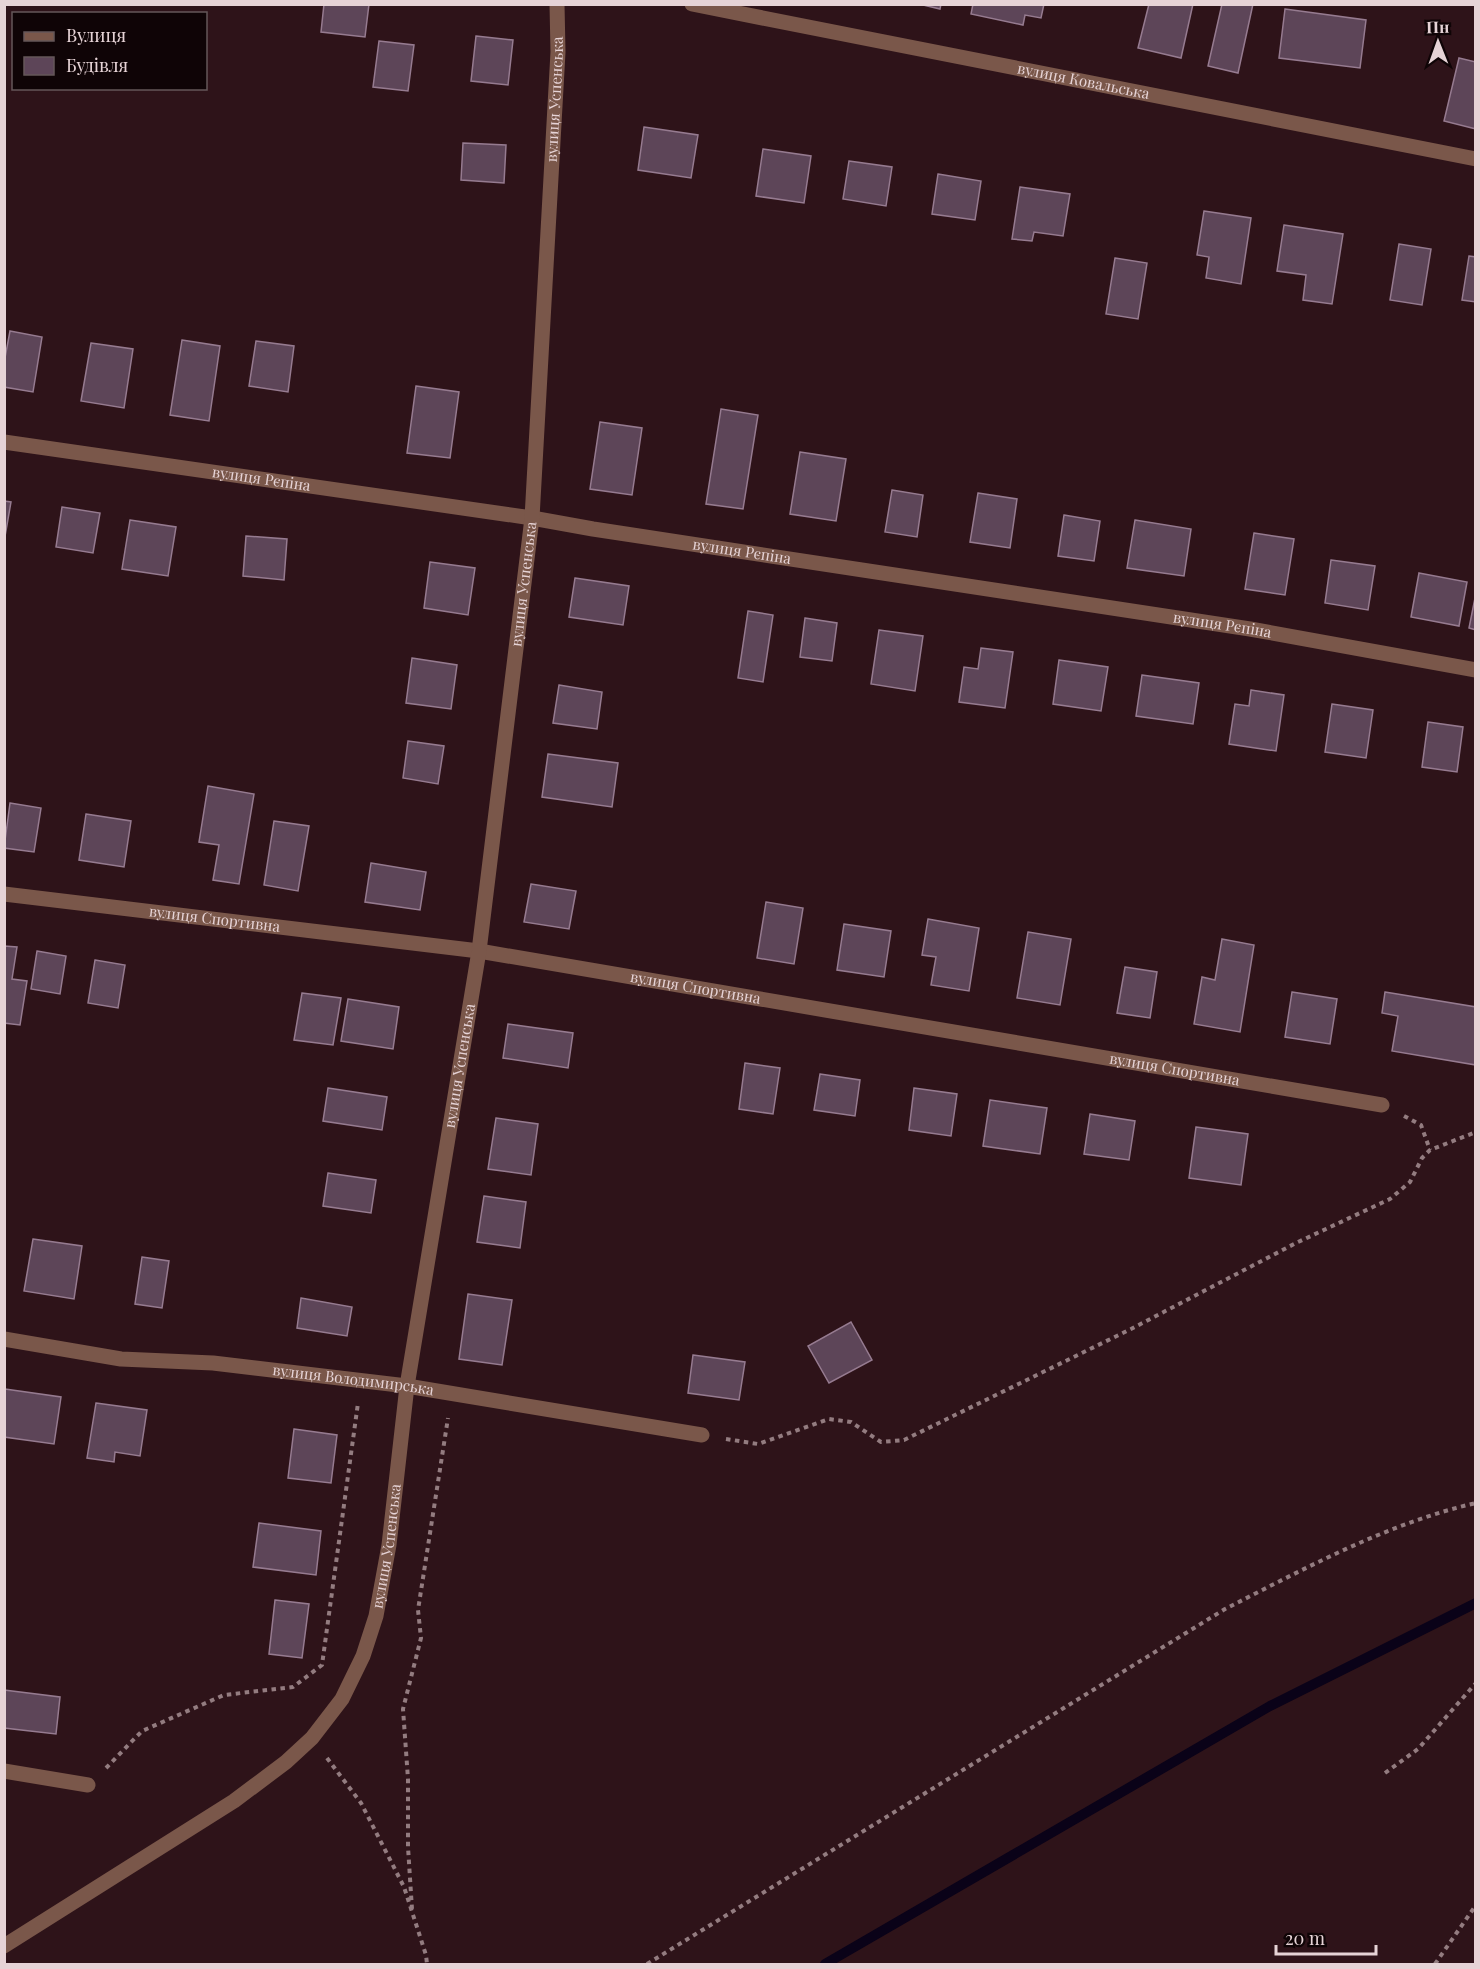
<svg xmlns="http://www.w3.org/2000/svg" width="1480" height="1969" font-family="'Playfair Display',serif">
<rect width="100%" height="100%" fill="#2e1319"/>
<g fill="none" stroke-linecap="round" stroke-linejoin="round">
<path stroke="#0a0218" stroke-width="10" d="M825,1964L1270,1706L1476,1603"/>
</g>
<g fill="#5d4558" stroke="#967b90" stroke-width="1.5">
<path d="M324,4H369L365,37L321,32Z"/>
<path d="M919,4H941L940,9Z"/>
<path d="M973,4H1044L1041,18L1025,15L1023,25L971,14Z"/>
<path d="M1149,4H1193L1181,58L1138,48Z"/>
<path d="M1222,4H1253L1238,73L1208,66Z"/>
<path d="M1285,9L1366,20L1360,68L1279,58Z"/>
<path d="M476,36L513,40L508,85L471,81Z"/>
<path d="M379,41L414,45L408,91L373,87Z"/>
<path d="M1459,58L1476,62V129L1444,121Z"/>
<path d="M644,127L698,135L691,178L638,170Z"/>
<path d="M463,143L506,145L504,183L461,180Z"/>
<path d="M763,149L811,156L804,203L756,196Z"/>
<path d="M849,161L892,167L886,206L843,199Z"/>
<path d="M938,174L981,181L975,220L932,214Z"/>
<path d="M1020,187L1070,194L1063,236L1034,232L1032,241L1012,239Z"/>
<path d="M1204,211L1251,218L1241,284L1206,278L1209,257L1197,255Z"/>
<path d="M1284,225L1343,234L1332,304L1303,300L1306,275L1277,271Z"/>
<path d="M1399,244L1431,249L1422,305L1390,300Z"/>
<path d="M1469,256L1476,257V302L1462,300Z"/>
<path d="M1115,258L1147,263L1138,319L1106,314Z"/>
<path d="M10,331L42,337L33,392L4,387V363Z"/>
<path d="M182,340L220,346L209,421L170,415Z"/>
<path d="M256,341L294,346L288,392L249,386Z"/>
<path d="M91,343L133,349L124,408L81,401Z"/>
<path d="M416,386L459,392L450,458L407,453Z"/>
<path d="M721,409L758,415L743,509L706,504Z"/>
<path d="M600,422L642,428L632,495L590,489Z"/>
<path d="M800,452L846,459L836,521L790,514Z"/>
<path d="M892,490L923,495L917,537L885,532Z"/>
<path d="M978,493L1017,499L1010,548L970,542Z"/>
<path d="M4,501L11,502L4,542Z"/>
<path d="M62,507L100,513L93,553L56,547Z"/>
<path d="M1064,515L1100,521L1094,561L1058,556Z"/>
<path d="M130,520L176,527L168,576L122,569Z"/>
<path d="M1135,520L1191,529L1184,576L1127,568Z"/>
<path d="M1254,533L1294,539L1285,595L1245,589Z"/>
<path d="M246,536L287,539L284,580L243,576Z"/>
<path d="M1331,560L1375,566L1368,610L1325,603Z"/>
<path d="M430,562L475,568L468,615L424,608Z"/>
<path d="M1419,573L1467,582L1459,626L1411,617Z"/>
<path d="M575,578L629,586L623,625L569,617Z"/>
<path d="M1476,593V630L1469,628Z"/>
<path d="M748,611L773,615L763,682L738,678Z"/>
<path d="M805,618L837,623L832,661L800,657Z"/>
<path d="M879,630L923,636L915,691L871,684Z"/>
<path d="M981,648L1013,652L1005,708L959,702L964,667L978,669Z"/>
<path d="M412,658L457,665L451,709L406,703Z"/>
<path d="M1059,660L1108,667L1101,711L1053,704Z"/>
<path d="M1142,675L1199,683L1193,724L1136,716Z"/>
<path d="M559,685L602,692L597,729L553,723Z"/>
<path d="M1251,690L1284,695L1276,751L1229,744L1235,704L1249,706Z"/>
<path d="M1332,704L1373,710L1366,758L1325,752Z"/>
<path d="M1428,722L1463,727L1457,772L1422,767Z"/>
<path d="M408,741L444,746L438,784L403,778Z"/>
<path d="M548,754L618,763L612,807L542,797Z"/>
<path d="M208,786L254,794L239,884L213,880L219,845L199,842Z"/>
<path d="M10,803L41,808L34,852L4,848Z"/>
<path d="M86,814L131,821L124,867L79,860Z"/>
<path d="M274,821L309,826L298,891L264,885Z"/>
<path d="M371,863L426,872L420,910L365,902Z"/>
<path d="M531,884L576,891L569,929L524,922Z"/>
<path d="M766,902L803,908L794,964L757,958Z"/>
<path d="M928,919L979,928L969,991L931,985L936,957L922,955Z"/>
<path d="M844,924L891,931L884,977L837,970Z"/>
<path d="M1028,932L1071,939L1060,1005L1017,998Z"/>
<path d="M1222,939L1254,945L1240,1032L1194,1024L1202,977L1215,980Z"/>
<path d="M4,946L17,947L12,979L27,981L20,1025L4,1023Z"/>
<path d="M37,951L66,956L60,994L31,989Z"/>
<path d="M95,960L125,965L118,1008L88,1003Z"/>
<path d="M1125,967L1157,972L1150,1018L1117,1013Z"/>
<path d="M1292,992L1337,999L1330,1044L1285,1037Z"/>
<path d="M1385,992L1476,1007V1065L1392,1051L1398,1016L1382,1013Z"/>
<path d="M302,993L341,998L333,1045L294,1040Z"/>
<path d="M348,999L399,1007L393,1049L341,1041Z"/>
<path d="M508,1024L573,1033L568,1068L503,1058Z"/>
<path d="M745,1063L780,1068L773,1114L739,1109Z"/>
<path d="M820,1074L860,1080L855,1116L814,1110Z"/>
<path d="M328,1088L387,1097L382,1130L323,1121Z"/>
<path d="M914,1088L957,1094L951,1136L909,1130Z"/>
<path d="M990,1100L1047,1108L1040,1154L983,1146Z"/>
<path d="M1090,1114L1135,1121L1129,1160L1084,1154Z"/>
<path d="M496,1118L538,1124L531,1175L488,1169Z"/>
<path d="M1196,1127L1248,1134L1241,1185L1189,1178Z"/>
<path d="M328,1173L376,1180L371,1213L323,1206Z"/>
<path d="M484,1196L526,1202L520,1248L477,1242Z"/>
<path d="M33,1239L82,1246L74,1299L24,1291Z"/>
<path d="M142,1257L169,1261L162,1308L135,1304Z"/>
<path d="M468,1294L512,1300L502,1365L459,1359Z"/>
<path d="M301,1298L352,1307L347,1336L297,1328Z"/>
<path d="M851,1322L872,1360L829,1383L808,1346Z"/>
<path d="M693,1355L745,1362L739,1400L688,1393Z"/>
<path d="M5,1389L61,1397L54,1444L4,1437Z"/>
<path d="M96,1403L147,1410L140,1456L115,1452L114,1462L87,1458Z"/>
<path d="M294,1429L337,1435L331,1483L288,1478Z"/>
<path d="M259,1523L321,1531L316,1575L253,1567Z"/>
<path d="M275,1600L309,1604L302,1658L269,1654Z"/>
<path d="M4,1690L60,1697L56,1734L4,1728Z"/>
</g>
<g fill="none" stroke-linecap="round" stroke-linejoin="round">
<g stroke="#937c80" stroke-width="4" stroke-dasharray="4.5 4.5" stroke-linecap="butt">
<path d="M1404,1116L1421,1125L1430,1150"/>
<path d="M726,1439L758,1444L829,1419L851,1422L881,1442L904,1440L1131,1329L1296,1243L1390,1199L1410,1182L1422,1158L1430,1150L1476,1132"/>
<path d="M327,1758L361,1803L404,1887L426,1955L427,1964"/>
<path d="M106,1768L142,1731L224,1695L293,1687L322,1665L358,1403"/>
<path d="M1385,1773L1418,1749L1476,1683"/>
<path d="M412,1909L408,1847V1779L403,1709L421,1638L418,1610L448,1418"/>
<path d="M647,1964L1225,1609C1304,1569 1388,1523 1476,1503"/>
<path d="M1435,1964L1476,1905"/>
</g>
<g stroke="#7a574a" stroke-width="15">
<path id="s1" d="M692,4L1476,159"/>
<path id="s2" d="M4,442L532,518L593,529L1250,629L1476,670"/>
<path id="s3" d="M4,894L479,951L1382,1105"/>
<path id="s4" d="M4,1339L121,1359L213,1363L407,1386L702,1435"/>
<path d="M4,1771L88,1785"/>
<path id="s5" d="M4,1946L234,1801L286,1762L312,1738L342,1699L363,1656L376,1616L389,1545L407,1386L479,951L532,518L558,52L557,4"/>
</g>
</g>
<g text-anchor="middle" stroke-width="5" stroke-linejoin="round" paint-order="stroke">
<g font-size="15" fill="#e6d3d6" stroke="#0f0406">
<text dy="5" stroke="none"><textPath href="#s1" startOffset="399">вулиця Ковальська</textPath></text>
<text dy="5" stroke="none"><textPath href="#s5" startOffset="2040">вулиця Успенська</textPath></text>
<text dy="5" stroke="none"><textPath href="#s2" startOffset="260">вулиця Рєпіна</textPath></text>
<text dy="5" stroke="none"><textPath href="#s2" startOffset="746">вулиця Рєпіна</textPath></text>
<text dy="5" stroke="none"><textPath href="#s5" startOffset="1554">вулиця Успенська</textPath></text>
<text dy="5" stroke="none"><textPath href="#s2" startOffset="1232">вулиця Рєпіна</textPath></text>
<text dy="5" stroke="none"><textPath href="#s3" startOffset="212">вулиця Спортивна</textPath></text>
<text dy="5" stroke="none"><textPath href="#s3" startOffset="698">вулиця Спортивна</textPath></text>
<text dy="5" stroke="none"><textPath href="#s5" startOffset="1068">вулиця Успенська</textPath></text>
<text dy="5" stroke="none"><textPath href="#s3" startOffset="1184">вулиця Спортивна</textPath></text>
<text dy="5" stroke="none"><textPath href="#s4" startOffset="352">вулиця Володимирська</textPath></text>
<text dy="5" stroke="none"><textPath href="#s5" startOffset="582">вулиця Успенська</textPath></text>
</g>
</g>
<rect width="1480" height="1969" fill="none" stroke="#e6d3d6" stroke-width="12"/>
<rect x="12" y="12" width="195" height="78" fill="#0f0406" stroke="#655759" stroke-width="1.5"/>
<rect x="24" y="32" width="30" height="9" fill="#7a574a" stroke="#655759" stroke-width="1.5"/>
<text x="66" y="42" font-size="18" fill="#e6d3d6">Вулиця</text>
<rect x="24" y="57" width="30" height="18" fill="#5d4558" stroke="#655759" stroke-width="1.5"/>
<text x="66" y="72" font-size="18" fill="#e6d3d6">Будівля</text>
<g transform="translate(1438 42) rotate(359)" stroke="#0f0406" stroke-width="4.5" paint-order="stroke">
<path d="M0-4.5L10 22L0 15L-10 22Z" fill="#e6d3d6"/>
<text y="-9" font-size="16" font-weight="bold" text-anchor="middle" fill="#e6d3d6">Пн</text>
</g>
<path d="M1276 1945v9h100v-9" fill="none" stroke="#e6d3d6" stroke-width="3"/>
<text x="1285" y="1945" font-size="18" fill="#e6d3d6" stroke="#0f0406" stroke-width="4.5" paint-order="stroke">20 m</text>
</svg>
